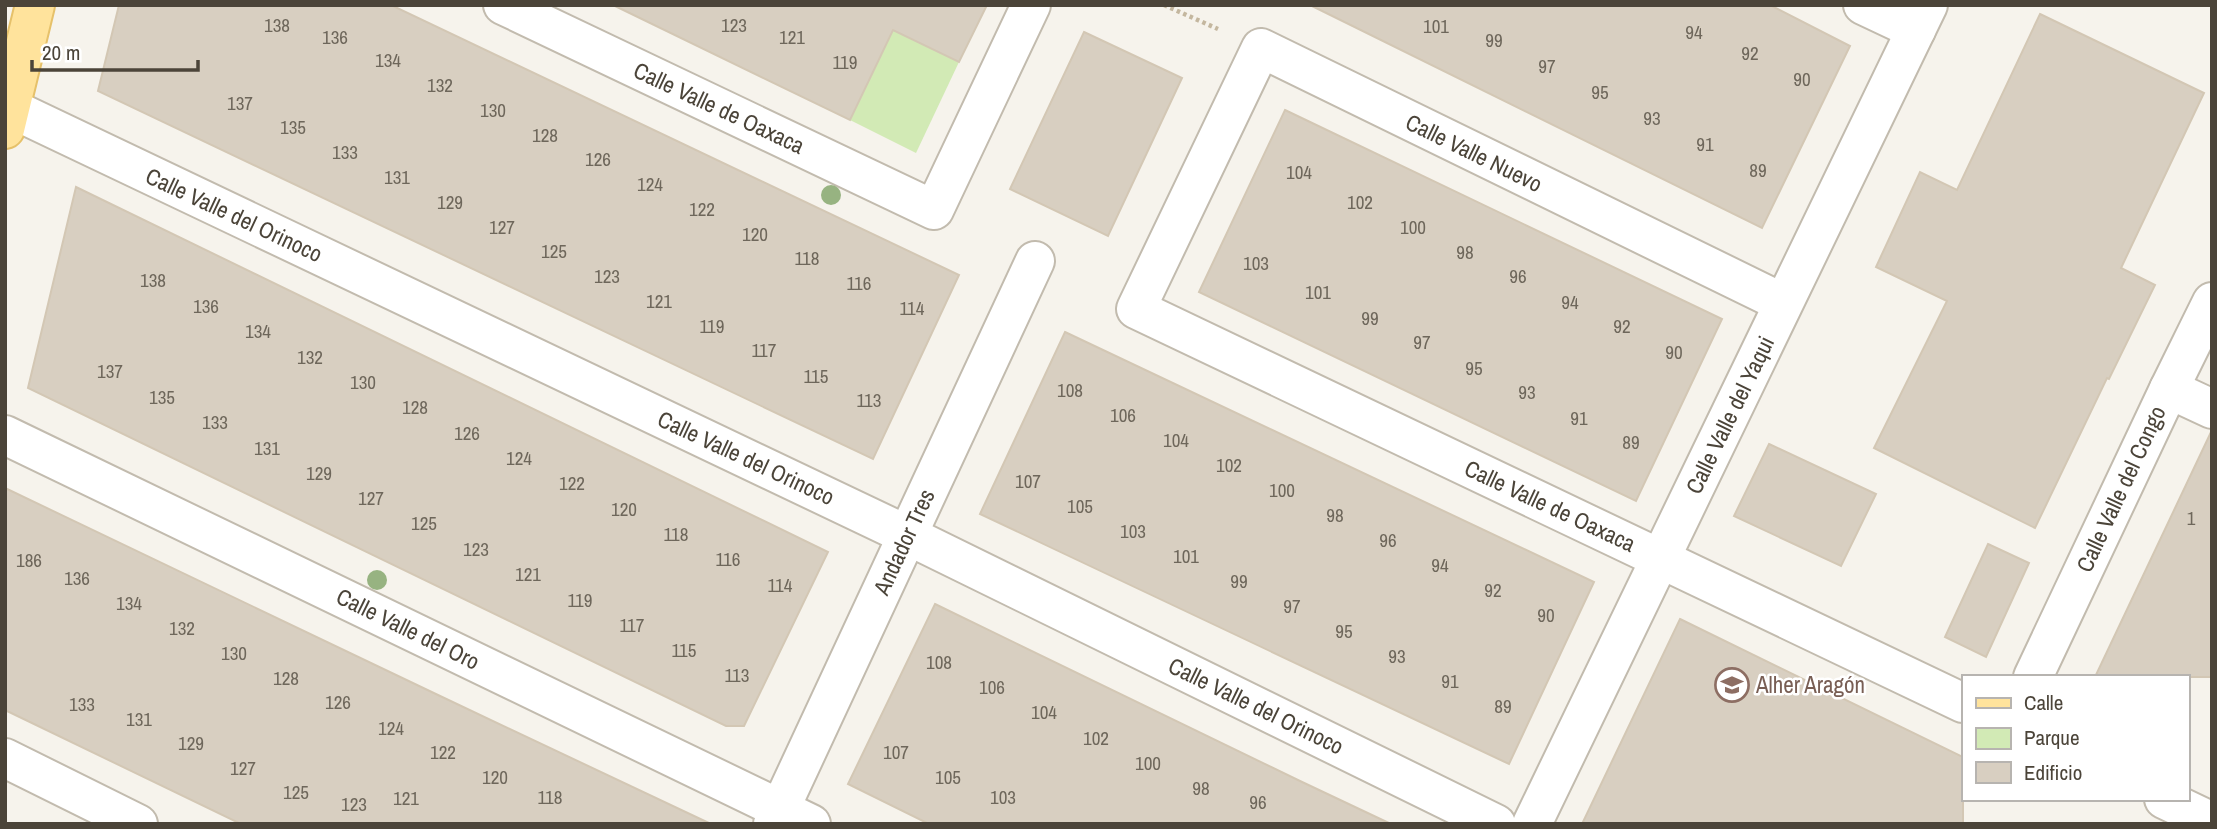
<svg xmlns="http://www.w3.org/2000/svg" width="2217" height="829" font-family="'Archivo Narrow',sans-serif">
<rect width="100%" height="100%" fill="#f6f3ec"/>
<path fill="#d2eab5" d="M893,30L959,62L916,153L850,120Z"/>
<g fill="#d8cfc1" stroke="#d3c7b4" stroke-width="2">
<path d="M119,5H391L959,275L873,459L98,91Z"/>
<path d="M613,5H987L959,62L893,30L850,120Z"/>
<path d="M1310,5H1770L1850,46L1762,228Z"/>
<path d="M2040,14L2204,93L2121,268L2155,285L2109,379L2107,378L2035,528L1874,448L1947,301L1876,267L1920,172L1957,190Z"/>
<path d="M1084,32L1182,78L1108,236L1010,189Z"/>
<path d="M1285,110L1722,319L1636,501L1199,292Z"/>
<path d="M76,187L828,552L744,726H726L28,388Z"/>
<path d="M1065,332L1594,582L1509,764L980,514Z"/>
<path d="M2212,430V677H2095Z"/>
<path d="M1769,444L1876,494L1841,566L1734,516Z"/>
<path d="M5,488L438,695L711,824H241L5,710Z"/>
<path d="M1988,544L2029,563L1986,657L1945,637Z"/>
<path d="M935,604L1300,781L1391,824H929L848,784Z"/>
<path d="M1680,619L1963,757V824H1582Z"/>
</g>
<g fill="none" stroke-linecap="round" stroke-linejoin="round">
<g stroke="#c2bbae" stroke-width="42">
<g id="minor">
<path d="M503,5L934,210L1031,5"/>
<path d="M1863,5L1916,30"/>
<path d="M10,108L907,535L1496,824"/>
<path d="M1783,303L1261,48L1136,309L1963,703"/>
<path d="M2169,389L2212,409"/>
<path d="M5,435L811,824"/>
<path d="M2033,677L2169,389L2212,302"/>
<path d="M5,758L138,824"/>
<path d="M2164,799L2212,822"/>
<path d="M773,824L1035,261"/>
<path d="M1532,824L1928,5"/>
</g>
</g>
<g stroke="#e6c16a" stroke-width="42">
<path id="major" d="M5,129L35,5"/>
</g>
<path stroke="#c4b79f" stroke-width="4.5" stroke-dasharray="3.5 3.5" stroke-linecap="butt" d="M1164,5L1218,29"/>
<use href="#minor" stroke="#fff" stroke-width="38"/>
<use href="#major" stroke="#ffe39c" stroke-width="38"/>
</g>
<g fill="#97b381">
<circle cx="831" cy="195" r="10"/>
<circle cx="377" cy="580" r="10"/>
</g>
<defs>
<g id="school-ring" transform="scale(1.75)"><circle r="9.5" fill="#fff" stroke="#8d6e63" stroke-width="1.5"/><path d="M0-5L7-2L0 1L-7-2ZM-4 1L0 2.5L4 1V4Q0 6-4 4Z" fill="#8d6e63"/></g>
</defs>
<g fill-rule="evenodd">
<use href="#school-ring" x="1732" y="685"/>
</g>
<g text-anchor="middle" stroke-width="5" stroke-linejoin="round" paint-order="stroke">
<g font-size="19" fill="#6e675b">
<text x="277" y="32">138</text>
<text x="734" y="32">123</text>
<text x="1436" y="33">101</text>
<text x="1694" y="39">94</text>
<text x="335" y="44">136</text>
<text x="792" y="44">121</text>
<text x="1494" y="47">99</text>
<text x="1750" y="60">92</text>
<text x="388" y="67">134</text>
<text x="845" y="69">119</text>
<text x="1547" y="73">97</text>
<text x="1802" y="86">90</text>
<text x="440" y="92">132</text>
<text x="1600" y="99">95</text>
<text x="240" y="110">137</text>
<text x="493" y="117">130</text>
<text x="1652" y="125">93</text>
<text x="293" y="134">135</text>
<text x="545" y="142">128</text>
<text x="1705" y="151">91</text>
<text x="345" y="159">133</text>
<text x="598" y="166">126</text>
<text x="1758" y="177">89</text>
<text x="1299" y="179">104</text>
<text x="397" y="184">131</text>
<text x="650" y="191">124</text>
<text x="450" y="209">129</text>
<text x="1360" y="209">102</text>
<text x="702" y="216">122</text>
<text x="502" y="234">127</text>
<text x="1413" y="234">100</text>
<text x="755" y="241">120</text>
<text x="554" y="258">125</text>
<text x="1465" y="259">98</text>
<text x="807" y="265">118</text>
<text x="1256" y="270">103</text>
<text x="607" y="283">123</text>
<text x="1518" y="283">96</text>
<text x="153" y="287">138</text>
<text x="859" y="290">116</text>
<text x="1318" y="299">101</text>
<text x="659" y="308">121</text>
<text x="1570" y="309">94</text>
<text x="206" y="313">136</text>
<text x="912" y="315">114</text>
<text x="1370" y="325">99</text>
<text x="712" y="333">119</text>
<text x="1622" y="333">92</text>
<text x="258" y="338">134</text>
<text x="1422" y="349">97</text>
<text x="764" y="357">117</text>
<text x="1674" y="359">90</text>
<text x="310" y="364">132</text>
<text x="1474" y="375">95</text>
<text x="110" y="378">137</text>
<text x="816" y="383">115</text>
<text x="363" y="389">130</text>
<text x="1070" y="397">108</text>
<text x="1527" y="399">93</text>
<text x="162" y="404">135</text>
<text x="869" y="407">113</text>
<text x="415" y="414">128</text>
<text x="1123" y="422">106</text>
<text x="1579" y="425">91</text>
<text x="215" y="429">133</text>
<text x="467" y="440">126</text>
<text x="1176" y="447">104</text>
<text x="1631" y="449">89</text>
<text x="267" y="455">131</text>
<text x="519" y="465">124</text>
<text x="1229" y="472">102</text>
<text x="319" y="480">129</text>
<text x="1028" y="488">107</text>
<text x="572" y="490">122</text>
<text x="1282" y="497">100</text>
<text x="371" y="505">127</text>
<text x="1080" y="513">105</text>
<text x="624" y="516">120</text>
<text x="1335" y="522">98</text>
<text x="2191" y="525">1</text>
<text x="424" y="530">125</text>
<text x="1133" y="538">103</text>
<text x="676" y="541">118</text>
<text x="1388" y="547">96</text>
<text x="476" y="556">123</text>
<text x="1186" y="563">101</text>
<text x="728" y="566">116</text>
<text x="29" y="567">186</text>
<text x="1440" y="572">94</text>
<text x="528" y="581">121</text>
<text x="77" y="585">136</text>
<text x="1239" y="588">99</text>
<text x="780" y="592">114</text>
<text x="1493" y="597">92</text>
<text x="580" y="607">119</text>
<text x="129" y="610">134</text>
<text x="1292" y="613">97</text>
<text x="1546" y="622">90</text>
<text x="632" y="632">117</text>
<text x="182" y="635">132</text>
<text x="1344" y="638">95</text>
<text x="684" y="657">115</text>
<text x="234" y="660">130</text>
<text x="1397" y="663">93</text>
<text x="939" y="669">108</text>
<text x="737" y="682">113</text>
<text x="286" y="685">128</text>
<text x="1450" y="688">91</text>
<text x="992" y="694">106</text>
<text x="338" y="709">126</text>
<text x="82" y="711">133</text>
<text x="1503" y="713">89</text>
<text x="1044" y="719">104</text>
<text x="139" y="726">131</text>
<text x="391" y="735">124</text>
<text x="1096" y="745">102</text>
<text x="191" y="750">129</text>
<text x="443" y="759">122</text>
<text x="896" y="759">107</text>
<text x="1148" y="770">100</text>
<text x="243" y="775">127</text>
<text x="495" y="784">120</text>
<text x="948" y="784">105</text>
<text x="1201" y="795">98</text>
<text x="296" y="799">125</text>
<text x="550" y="804">118</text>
<text x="1003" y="804">103</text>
<text x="406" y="805">121</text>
<text x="1258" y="809">96</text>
<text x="354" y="811">123</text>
</g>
<g font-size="23" fill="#4b4439" stroke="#fff">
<text transform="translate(719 108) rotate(25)" y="8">Calle Valle de Oaxaca</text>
<text transform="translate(1474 153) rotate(26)" y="8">Calle Valle Nuevo</text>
<text transform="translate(234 215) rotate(25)" y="8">Calle Valle del Orinoco</text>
<text transform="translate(1730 415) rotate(-64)" y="8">Calle Valle del Yaqui</text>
<text transform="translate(746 458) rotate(25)" y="8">Calle Valle del Orinoco</text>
<text transform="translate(2121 489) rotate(-65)" y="8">Calle Valle del Congo</text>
<text transform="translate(1550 506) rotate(25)" y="8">Calle Valle de Oaxaca</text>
<text transform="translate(904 542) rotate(-65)" y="8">Andador Tres</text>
<text transform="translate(408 629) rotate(26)" y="8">Calle Valle del Oro</text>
<text transform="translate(1256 706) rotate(26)" y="8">Calle Valle del Orinoco</text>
</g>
<g font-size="23" fill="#785e54" stroke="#fff" text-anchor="start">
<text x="1756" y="693">Alher Aragón</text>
</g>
</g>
<rect width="2217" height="829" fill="none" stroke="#4b4439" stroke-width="14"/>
<rect x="1962" y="675" width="228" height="126" fill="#ffffff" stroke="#b7b4b0" stroke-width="2"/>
<rect x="1976" y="698" width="35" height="10" fill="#ffe39c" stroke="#b7b4b0" stroke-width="2"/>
<text x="2024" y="710" font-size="21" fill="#4b4439">Calle</text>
<rect x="1976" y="728" width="35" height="21" fill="#d2eab5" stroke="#b7b4b0" stroke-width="2"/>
<text x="2024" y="745" font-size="21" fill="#4b4439">Parque</text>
<rect x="1976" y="762" width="35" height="21" fill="#d8cfc1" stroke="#b7b4b0" stroke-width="2"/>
<text x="2024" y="780" font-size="21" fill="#4b4439">Edificio</text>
<path d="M32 60v10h166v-10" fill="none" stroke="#4b4439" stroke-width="3.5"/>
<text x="42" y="60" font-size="21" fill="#4b4439" stroke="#ffffff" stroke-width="5" paint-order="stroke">20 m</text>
</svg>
